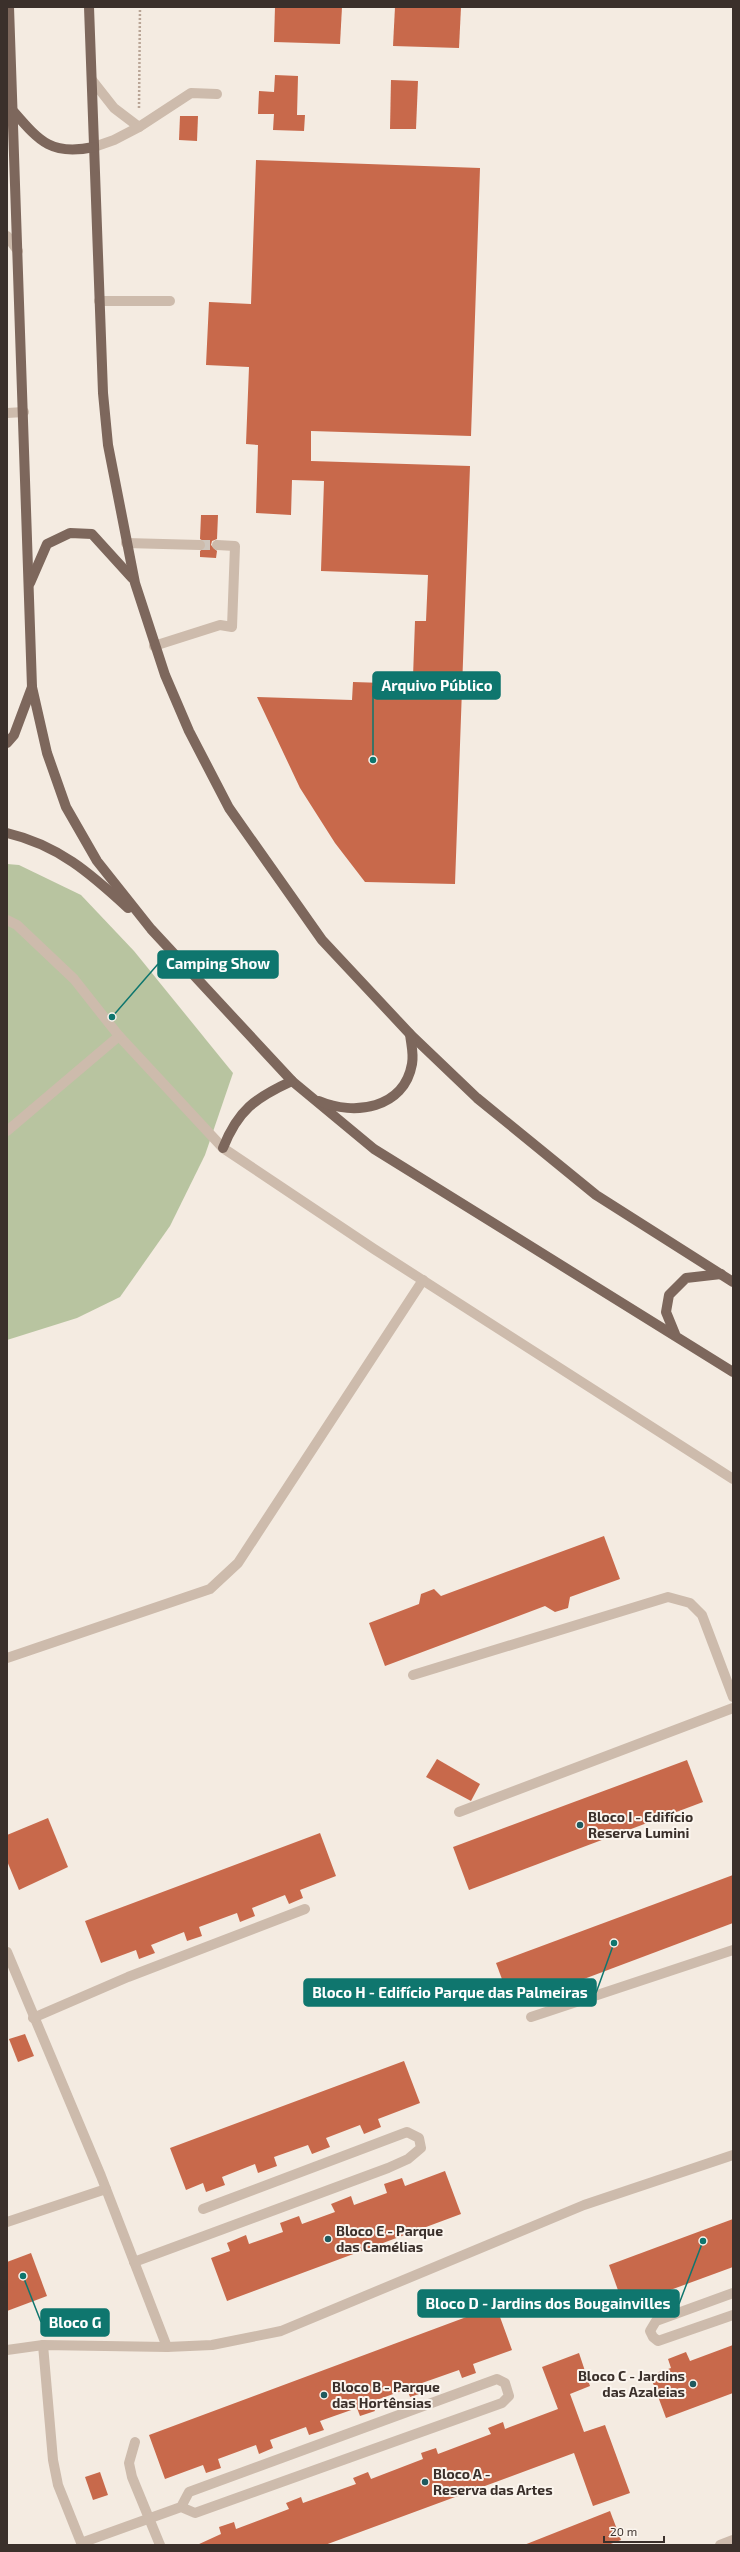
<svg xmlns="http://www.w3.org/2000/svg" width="740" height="2552" font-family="'Exo 2',sans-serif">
<rect width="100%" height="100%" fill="#f4ebe1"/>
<path fill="#b8c4a0" d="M7,864L19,865L81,895L134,951L233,1073L205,1155L170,1226L120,1297L77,1318L7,1340Z"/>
<g fill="#c8694b">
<path d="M275,7H342L340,44L274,42Z"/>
<path d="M395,7H461L459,48L393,46Z"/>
<path d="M275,75L298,76L297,115H305L304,131L273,130L274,114H258L259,91L274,92Z"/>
<path d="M391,80L418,81L416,129H390Z"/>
<path d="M180,116H198L197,141L179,140Z"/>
<path d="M256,160L480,168L471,436L311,431V461L470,466L455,884L365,882L335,843L300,788L257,697L352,700L353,682L384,683V676L413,677L415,621H426L428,575L321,571L324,481L292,480L291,515L256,513L258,445L246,444L249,367L206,365L209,302L251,304Z"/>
<path d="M201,515H218L217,539L212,541L211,545L217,551L216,558L200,557V551L206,546L205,542L200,539Z"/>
<path d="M604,1536L620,1579L570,1597L568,1608L555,1612L545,1606L385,1666L369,1623L419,1604L421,1594L434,1589L441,1596Z"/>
<path d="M437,1759L480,1784L471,1801L426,1777Z"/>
<path d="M687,1760L703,1802L469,1890L453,1847Z"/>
<path d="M48,1818L68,1867L19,1890L7,1861V1835Z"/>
<path d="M320,1833L336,1876L300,1890L303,1898L289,1904L285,1895L252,1908L255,1916L240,1922L237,1913L199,1927L202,1936L187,1941L184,1932L151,1945L155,1953L139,1959L136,1950L101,1963L85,1921Z"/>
<path d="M733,1875V1923L512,2006L496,1963Z"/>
<path d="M25,2034L34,2056L18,2062L9,2039Z"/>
<path d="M404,2061L420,2103L378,2119L381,2127L364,2134L360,2125L326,2138L330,2147L312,2154L308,2145L274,2157L277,2166L258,2173L255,2164L222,2177L225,2185L206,2192L203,2183L186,2190L170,2148Z"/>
<path d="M445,2171L461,2214L227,2301L211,2258L230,2251L227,2243L246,2235L249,2244L283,2232L280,2223L299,2216L302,2224L335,2212L331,2204L351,2196L354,2205L387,2193L384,2184L402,2178L405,2186Z"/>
<path d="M733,2219V2267L624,2307L609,2265Z"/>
<path d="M31,2253L47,2296L7,2311V2262Z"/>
<path d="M496,2306L512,2350L473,2364L476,2373L462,2378L459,2370L422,2383L425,2392L410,2397L407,2389L371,2402L375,2411L360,2416L357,2408L320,2421L324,2430L309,2435L306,2427L270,2440L273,2448L259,2454L256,2445L218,2459L221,2468L206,2473L203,2465L165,2479L149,2435Z"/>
<path d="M733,2345V2393L666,2418L650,2375L671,2368L668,2359L686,2352L690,2361Z"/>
<path d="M579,2353L590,2386L570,2394L584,2432L605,2425L630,2493L593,2506L574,2453L325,2545H197L221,2534L219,2527L234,2522L236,2529L289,2509L286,2503L301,2497L303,2503L356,2484L353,2478L368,2472L371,2479L423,2459L421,2453L436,2448L438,2454L491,2434L488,2428L503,2422L505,2429L558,2409L542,2367Z"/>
<path d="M100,2472L108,2495L93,2500L85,2477Z"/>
<path d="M610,2511L621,2540L608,2545H524Z"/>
</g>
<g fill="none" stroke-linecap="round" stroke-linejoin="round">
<path stroke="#cfc6bd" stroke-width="10" stroke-dasharray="10 5" stroke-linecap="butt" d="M200,545H217"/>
<path stroke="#b9a596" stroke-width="2.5" stroke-dasharray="2 2" stroke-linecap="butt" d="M139,108L140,7"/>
<g stroke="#cdbbac" stroke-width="10">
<path d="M92,80L114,108L139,127"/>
<path d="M94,147L114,140L139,127L191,93L217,94"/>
<path d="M7,236L18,251"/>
<path d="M99,301H170"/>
<path d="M7,413L24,412"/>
<path d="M126,543L200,545"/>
<path d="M154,646L220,625L232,627L235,546L217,545"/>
<path d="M7,920L17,925L74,979L119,1036L223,1148L374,1249L733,1479"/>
<path d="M7,1131L119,1036"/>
<path d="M7,1658L210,1589L238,1563L423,1280"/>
<path d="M413,1675L668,1597L690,1603L702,1615L733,1697"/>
<path d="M459,1812L733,1708"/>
<path d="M7,1952L101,2176L167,2347"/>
<path d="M531,2017L733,1950"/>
<path d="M33,2018L128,1977L305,1909"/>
<path d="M7,2222L106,2189"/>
<path d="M134,2262L388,2168L408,2159L421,2148L419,2138L407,2132L203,2209"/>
<path d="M733,2293L656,2321L650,2331L653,2337L658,2341L733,2315"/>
<path d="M43,2345L53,2460L58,2485L82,2545"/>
<path d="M7,2350L43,2345L167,2347L212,2345L281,2331L584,2205L733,2155"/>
<path d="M135,2442L129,2463L132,2477L160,2545"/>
<path d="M81,2543L181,2507L189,2492L497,2379L505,2383L509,2396L502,2403L195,2513L181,2507"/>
<path d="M720,2545L733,2540"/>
</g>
<g stroke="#7d675c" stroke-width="10">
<path d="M9,7L32,687L47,753L66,807L97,861L151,929L292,1081L374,1149L733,1372"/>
<path d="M89,7L103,393L108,445L135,583L165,675L189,731L229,808L322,940L410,1034L477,1098L596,1195L733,1282"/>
<path d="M14,112C40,142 52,156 94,147"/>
<path d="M30,583L47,544L70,533L92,534L132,578"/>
<path d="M7,743L14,735L32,687"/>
<path d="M7,833C58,845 90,873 128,908"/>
<path d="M319,1101C354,1116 404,1109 412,1064C414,1054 411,1044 410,1034"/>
<path d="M223,1148C238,1110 255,1098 292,1081"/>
<path d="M675,1334L666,1312L669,1295L686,1278L721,1274"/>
</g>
</g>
<g fill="#1f5a5e" stroke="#fbf5ee" stroke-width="1.5">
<circle cx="580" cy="1825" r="4"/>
<circle cx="328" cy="2239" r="4"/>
<circle cx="693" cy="2384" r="4"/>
<circle cx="324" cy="2395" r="4"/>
<circle cx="425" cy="2482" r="4"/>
</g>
<g text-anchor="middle" stroke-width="4" stroke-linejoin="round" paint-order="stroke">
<g font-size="14" font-weight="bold" fill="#3b302b" stroke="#fbf5ee" text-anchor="start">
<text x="588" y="1822">Bloco I - Edifício<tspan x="588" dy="16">Reserva Lumini</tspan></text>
<text x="336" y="2236">Bloco E - Parque<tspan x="336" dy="16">das Camélias</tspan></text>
<text x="685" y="2381" text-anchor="end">Bloco C - Jardins<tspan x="685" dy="16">das Azaleias</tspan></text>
<text x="332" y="2392">Bloco B - Parque<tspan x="332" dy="16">das Hortênsias</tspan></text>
<text x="433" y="2479">Bloco A -<tspan x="433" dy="16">Reserva das Artes</tspan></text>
</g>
</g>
<path fill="none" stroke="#0f766e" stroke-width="1.5" d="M373 760L373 686M112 1017L158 964M614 1943L596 1993M703 2241L679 2304M23 2276L41 2322"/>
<g fill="#0f766e" stroke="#fbf5ee" stroke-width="1.5">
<circle cx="373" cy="760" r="4"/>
<circle cx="112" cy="1017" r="4"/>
<circle cx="614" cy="1943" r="4"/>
<circle cx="703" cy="2241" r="4"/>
<circle cx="23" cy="2276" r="4"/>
</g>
<g fill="#0f766e" stroke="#0f766e" stroke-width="1.5">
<rect x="373" y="672" width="127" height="27" rx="4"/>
<rect x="158" y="951" width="120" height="27" rx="4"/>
<rect x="304" y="1979" width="292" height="27" rx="4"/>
<rect x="418" y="2290" width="261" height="27" rx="4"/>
<rect x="41" y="2309" width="68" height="27" rx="4"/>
</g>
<g font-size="15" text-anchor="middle" font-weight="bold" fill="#fff">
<text x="437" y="691">Arquivo Público</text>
<text x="218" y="969">Camping Show</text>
<text x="450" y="1998">Bloco H - Edifício Parque das Palmeiras</text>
<text x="548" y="2309">Bloco D - Jardins dos Bougainvilles</text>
<text x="75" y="2328">Bloco G</text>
</g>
<rect width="740" height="2552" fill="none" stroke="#3b302b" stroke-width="16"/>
<path d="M604 2536v6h60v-6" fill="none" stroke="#3b302b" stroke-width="2"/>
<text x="610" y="2536" font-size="12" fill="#3b302b" stroke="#fbf5ee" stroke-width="3" paint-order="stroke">20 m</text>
</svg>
